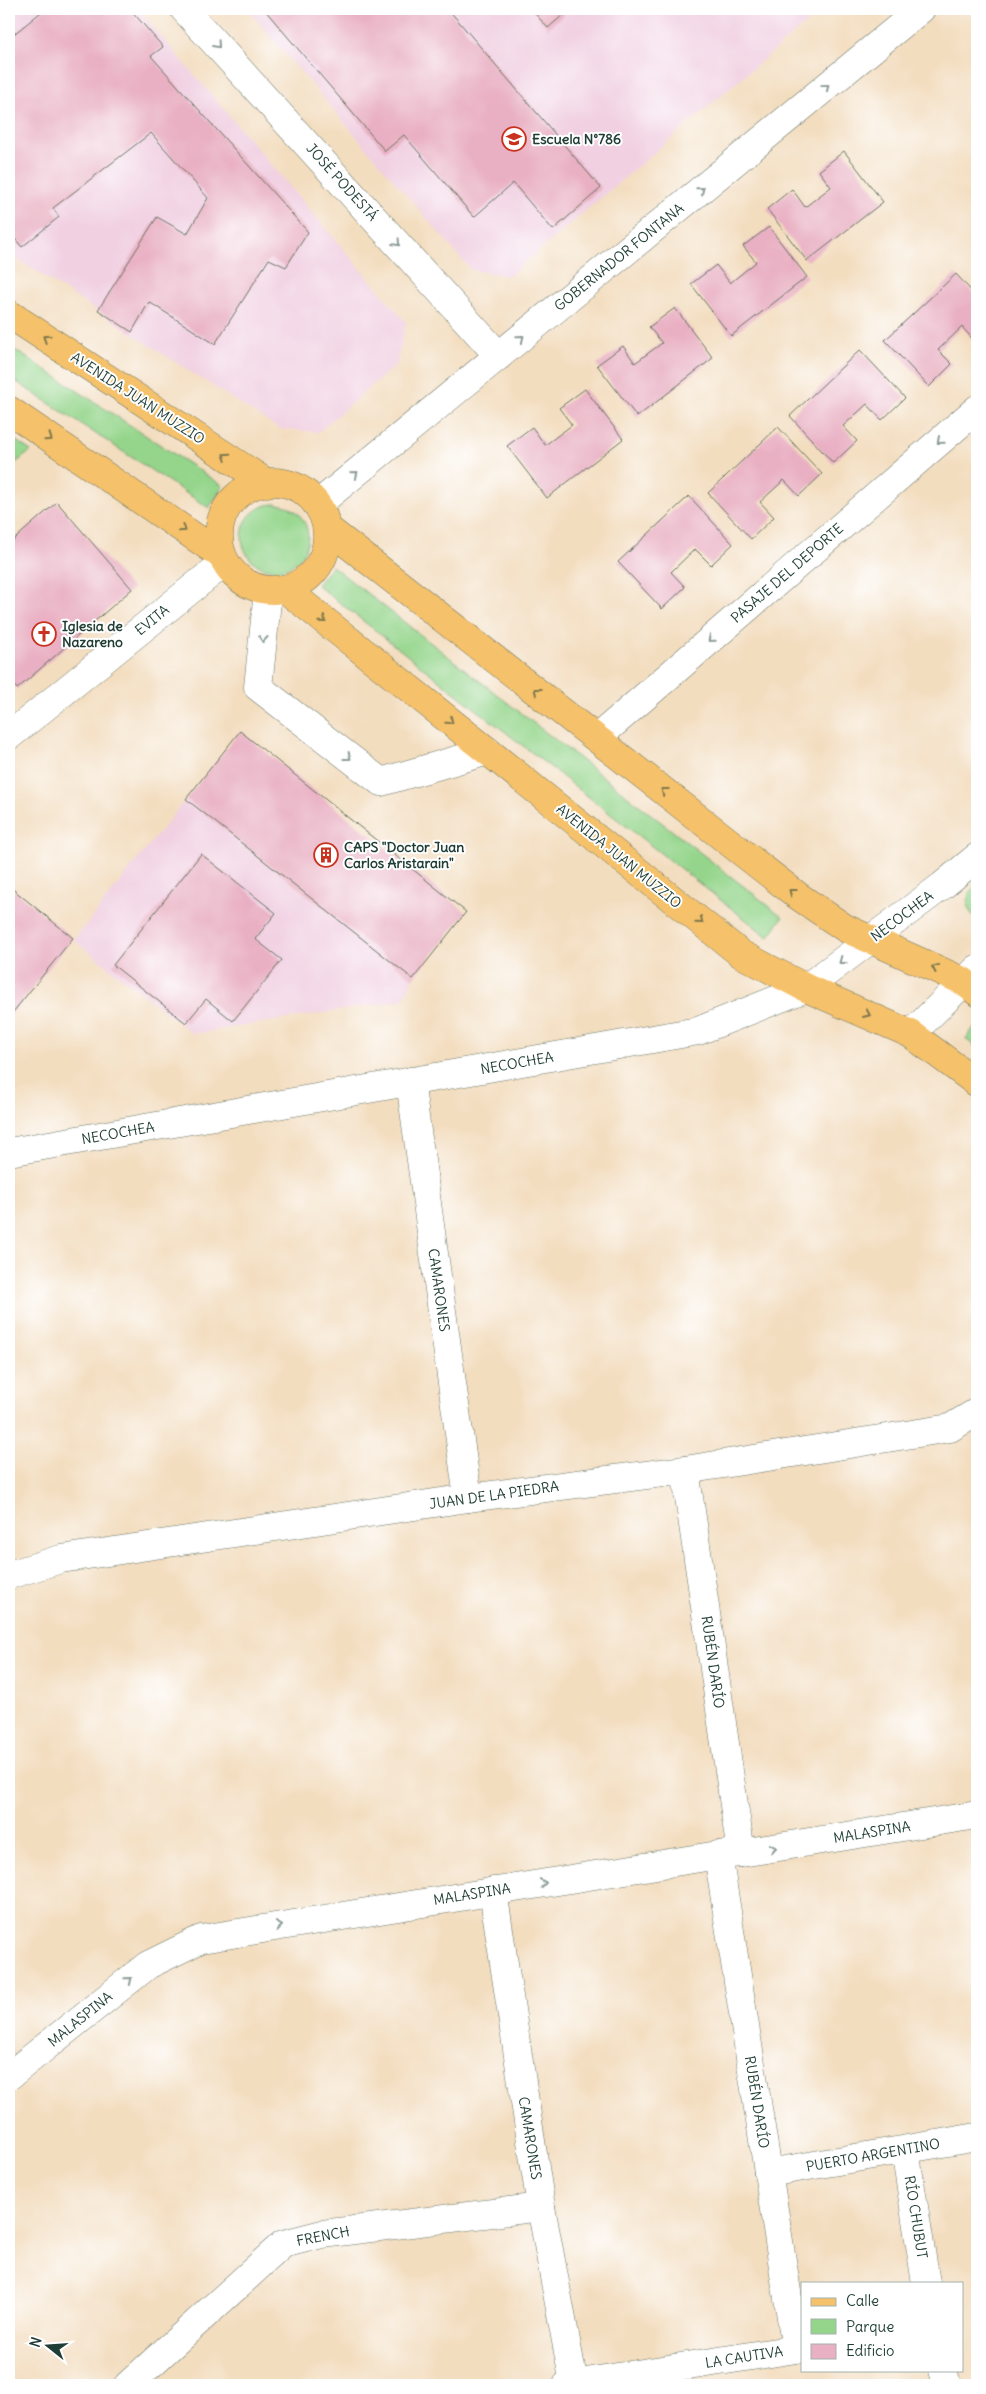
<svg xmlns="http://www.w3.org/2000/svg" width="986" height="2394" font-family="Delius,sans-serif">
<rect width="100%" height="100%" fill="#fff"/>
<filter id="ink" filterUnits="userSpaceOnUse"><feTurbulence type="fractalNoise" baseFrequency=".02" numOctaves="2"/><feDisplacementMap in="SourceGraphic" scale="10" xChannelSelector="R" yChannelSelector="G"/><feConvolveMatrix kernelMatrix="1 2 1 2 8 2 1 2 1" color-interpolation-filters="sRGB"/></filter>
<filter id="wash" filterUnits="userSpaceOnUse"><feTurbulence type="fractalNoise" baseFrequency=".0096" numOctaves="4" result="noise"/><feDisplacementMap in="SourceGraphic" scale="20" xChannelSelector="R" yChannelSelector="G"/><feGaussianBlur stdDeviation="1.12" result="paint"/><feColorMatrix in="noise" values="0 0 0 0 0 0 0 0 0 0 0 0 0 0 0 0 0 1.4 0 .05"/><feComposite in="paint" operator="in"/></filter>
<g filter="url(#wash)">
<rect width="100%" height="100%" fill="#f3ddbf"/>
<g fill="#f1d0e2">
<path d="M9,9H138L406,322L396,365L318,432L279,429L9,254Z"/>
<path d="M247,9H823L509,276L471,270Z"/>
<path d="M186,799L413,979L403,1000L193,1034L74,940Z"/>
</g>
<g fill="#94d58b" stroke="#5a8960">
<path d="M9,346L223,486L209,508L9,377Z"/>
<path d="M9,436L31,451L9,468Z"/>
<circle cx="275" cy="537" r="33"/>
<path d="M332,566L783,917L768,937L317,585Z"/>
<path d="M977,884V919C963,909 965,894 977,884Z"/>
<path d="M977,1023V1048L966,1039Z"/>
</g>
<g id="blocks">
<g fill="#e9b0c3">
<path d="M45,9H130L163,47L151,56L308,232L286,267L269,259L215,344L149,302L132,332L98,310L157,217L187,234L208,198L151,133L53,208L59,217L22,247L9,232V38Z"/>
<path d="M264,9H448L601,188L553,230L513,183L474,217L404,135L385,151Z"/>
<path d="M531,9H570L548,28Z"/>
<path d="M844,151L883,202L807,261L767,209L792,189L805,207L831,187L819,171Z"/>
<path d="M769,227L807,277L731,336L691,284L716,265L730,283L756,262L743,246Z"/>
<path d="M956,274L977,297V344L962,327L938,350L952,364L929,387L885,340Z"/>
<path d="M675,308L713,358L637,417L597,365L623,346L635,363L662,343L649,327Z"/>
<path d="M860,350L905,398L882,420L867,404L843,426L857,441L833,463L790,416Z"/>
<path d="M585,389L623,439L547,498L507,446L532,427L545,445L572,425L559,408Z"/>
<path d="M778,427L822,474L799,496L784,480L760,502L774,517L751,539L708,493Z"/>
<path d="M689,496L733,544L711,565L695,549L671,572L685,587L662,609L618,562Z"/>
<path d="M57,502L132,589L17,689L9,679V544Z"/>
<path d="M240,731L466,912L413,979L186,799Z"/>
<path d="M201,854L276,913L255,939L282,960L233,1021L206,999L186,1023L113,965Z"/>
<path d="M9,886L73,938L9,1017Z"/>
</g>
</g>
</g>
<g filter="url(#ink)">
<use href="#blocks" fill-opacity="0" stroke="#697565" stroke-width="1"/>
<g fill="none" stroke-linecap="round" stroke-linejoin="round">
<g stroke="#697565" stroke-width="29">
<g id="minor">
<path d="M184,9L499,356"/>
<path d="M317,505L921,9"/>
<path d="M268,591L258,687L381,782L488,751"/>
<path d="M9,736L225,562"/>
<path d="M597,738L977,409"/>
<path d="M911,1034L977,969"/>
<path d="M410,1081L468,1498"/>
<path d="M9,1152L698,1031L806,988L942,886L977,857"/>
<path d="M685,1470L741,1853"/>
<path d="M9,1575L61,1559L468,1498L685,1470L950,1428L977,1412"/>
<path d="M718,1855L796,2349"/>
<path d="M493,1891L541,2207L574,2384"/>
<path d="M9,2076L148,1965L201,1939L718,1855L741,1853L977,1815"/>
<path d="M905,2150L926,2283"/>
<path d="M768,2173L977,2137"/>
<path d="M943,2370L947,2385"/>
<path d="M128,2385L283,2244L322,2234L541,2207"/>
<path d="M567,2385L802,2348"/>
</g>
</g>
<g stroke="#697565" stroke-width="29">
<g id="major">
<path d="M9,314L267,483"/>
<path d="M9,410L221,555"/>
<circle cx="273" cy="536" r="54"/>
<path d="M327,528L798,896L845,928L963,981L977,992"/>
<path d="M285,589L741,954L806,988L911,1034L977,1083"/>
</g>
</g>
<use href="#minor" stroke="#fff" stroke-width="28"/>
<use href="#major" stroke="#f5c16b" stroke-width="28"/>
</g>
<defs><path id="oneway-chevron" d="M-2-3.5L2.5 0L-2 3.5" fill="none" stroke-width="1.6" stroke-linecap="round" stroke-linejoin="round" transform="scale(1.25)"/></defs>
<g stroke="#8f9e9a">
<use href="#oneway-chevron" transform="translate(217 45) rotate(48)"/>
<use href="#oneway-chevron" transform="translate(826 87) rotate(-39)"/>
<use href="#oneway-chevron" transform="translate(701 190) rotate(-39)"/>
<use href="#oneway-chevron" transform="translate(397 243) rotate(48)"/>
<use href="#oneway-chevron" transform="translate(521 338) rotate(-39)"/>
<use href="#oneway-chevron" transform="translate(940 441) rotate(139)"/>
<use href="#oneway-chevron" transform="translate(355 474) rotate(-39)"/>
<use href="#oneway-chevron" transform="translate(263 639) rotate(96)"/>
<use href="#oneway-chevron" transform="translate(711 639) rotate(139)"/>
<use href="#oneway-chevron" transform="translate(348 757) rotate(37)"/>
<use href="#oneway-chevron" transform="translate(842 961) rotate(143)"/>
<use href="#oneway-chevron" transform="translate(773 1848) rotate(-9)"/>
<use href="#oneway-chevron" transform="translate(543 1883) rotate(-9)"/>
<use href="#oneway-chevron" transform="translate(279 1926) rotate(-9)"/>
<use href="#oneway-chevron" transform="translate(129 1980) rotate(-39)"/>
</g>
<g stroke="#7f784d">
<use href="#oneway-chevron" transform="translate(46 338) rotate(-147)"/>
<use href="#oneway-chevron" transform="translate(49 438) rotate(34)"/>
<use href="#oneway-chevron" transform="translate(226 456) rotate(-147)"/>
<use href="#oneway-chevron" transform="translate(183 529) rotate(34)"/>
<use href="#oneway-chevron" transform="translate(323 620) rotate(39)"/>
<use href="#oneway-chevron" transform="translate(537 691) rotate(-142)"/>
<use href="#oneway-chevron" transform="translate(450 721) rotate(39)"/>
<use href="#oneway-chevron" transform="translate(664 791) rotate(-142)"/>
<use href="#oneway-chevron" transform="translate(792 892) rotate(-142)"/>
<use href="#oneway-chevron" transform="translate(700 921) rotate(39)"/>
<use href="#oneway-chevron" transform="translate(935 968) rotate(-156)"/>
<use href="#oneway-chevron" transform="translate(867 1014) rotate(24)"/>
</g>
</g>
<defs>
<g id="school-ring" transform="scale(1.25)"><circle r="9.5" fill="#fff" stroke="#c8321e" stroke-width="1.5"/><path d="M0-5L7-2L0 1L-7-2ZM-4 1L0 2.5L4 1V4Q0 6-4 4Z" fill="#c8321e"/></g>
<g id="church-ring" transform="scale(1.25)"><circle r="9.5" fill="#fff" stroke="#c8321e" stroke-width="1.5"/><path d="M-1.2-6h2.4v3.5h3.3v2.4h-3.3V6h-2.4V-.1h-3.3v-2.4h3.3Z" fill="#c8321e"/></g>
<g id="building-ring" transform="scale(1.25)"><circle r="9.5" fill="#fff" stroke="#c8321e" stroke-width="1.5"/><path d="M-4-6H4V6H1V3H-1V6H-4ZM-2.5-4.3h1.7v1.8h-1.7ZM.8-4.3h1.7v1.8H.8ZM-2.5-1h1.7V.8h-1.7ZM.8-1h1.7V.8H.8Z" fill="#c8321e"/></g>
</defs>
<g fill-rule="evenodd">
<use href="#school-ring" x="514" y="139"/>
<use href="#church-ring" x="44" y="634"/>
<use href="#building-ring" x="326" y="855"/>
</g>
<g text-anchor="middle" stroke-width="4" stroke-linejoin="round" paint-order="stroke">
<g font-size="14" font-weight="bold" fill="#1f3d34" stroke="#fff" text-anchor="start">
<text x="532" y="144">Escuela N°786</text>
<text x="62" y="631">Iglesia de<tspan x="62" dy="16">Nazareno</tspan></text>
<text x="344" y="852">CAPS "Doctor Juan<tspan x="344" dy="16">Carlos Aristarain"</tspan></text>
</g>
<g font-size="14" fill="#1f3d34" stroke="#fff">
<text transform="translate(342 182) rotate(48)" y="5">JOSÉ PODESTÁ</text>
<text transform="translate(619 257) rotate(-39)" y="5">GOBERNADOR FONTANA</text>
<text transform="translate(138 398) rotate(33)" y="5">AVENIDA JUAN MUZZIO</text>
<text transform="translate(787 573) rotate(-41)" y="5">PASAJE DEL DEPORTE</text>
<text transform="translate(152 620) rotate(-39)" y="5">EVITA</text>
<text transform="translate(619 856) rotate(39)" y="5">AVENIDA JUAN MUZZIO</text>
<text transform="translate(902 916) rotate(-37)" y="5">NECOCHEA</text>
<text transform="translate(517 1063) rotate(-10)" y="5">NECOCHEA</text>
<text transform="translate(118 1133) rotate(-10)" y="5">NECOCHEA</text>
<text transform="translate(439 1290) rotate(82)" y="5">CAMARONES</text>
<text transform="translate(494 1495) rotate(-8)" y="5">JUAN DE LA PIEDRA</text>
<text transform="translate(713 1662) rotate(82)" y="5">RUBÉN DARÍO</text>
<text transform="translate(872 1832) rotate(-9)" y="5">MALASPINA</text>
<text transform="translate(472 1894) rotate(-9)" y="5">MALASPINA</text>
<text transform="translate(80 2019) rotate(-39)" y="5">MALASPINA</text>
<text transform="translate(757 2102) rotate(81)" y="5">RUBÉN DARÍO</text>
<text transform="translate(530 2138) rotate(81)" y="5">CAMARONES</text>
<text transform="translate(873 2155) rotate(-10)" y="5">PUERTO ARGENTINO</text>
<text transform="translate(916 2217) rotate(81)" y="5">RÍO CHUBUT</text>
<text transform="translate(323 2236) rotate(-11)" y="5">FRENCH</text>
<text transform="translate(744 2357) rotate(-9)" y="5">LA CAUTIVA</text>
</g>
</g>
<rect width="986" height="2394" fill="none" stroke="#fff" stroke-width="30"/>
<rect x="801" y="2282" width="162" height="90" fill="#ffffff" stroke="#a5b1ae"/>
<rect x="811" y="2298" width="25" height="8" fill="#f5c16b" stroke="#a5b1ae"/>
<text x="846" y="2306" font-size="15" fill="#1f3d34">Calle</text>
<rect x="811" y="2319" width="25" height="15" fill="#94d58b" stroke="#a5b1ae"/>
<text x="846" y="2332" font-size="15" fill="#1f3d34">Parque</text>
<rect x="811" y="2344" width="25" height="15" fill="#e9b0c3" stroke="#a5b1ae"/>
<text x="846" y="2356" font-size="15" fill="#1f3d34">Edificio</text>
<g transform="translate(48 2346) rotate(287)" stroke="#ffffff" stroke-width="4" paint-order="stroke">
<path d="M0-4L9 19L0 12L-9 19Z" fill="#1f3d34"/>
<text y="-8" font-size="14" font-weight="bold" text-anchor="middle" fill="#1f3d34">N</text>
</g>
</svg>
